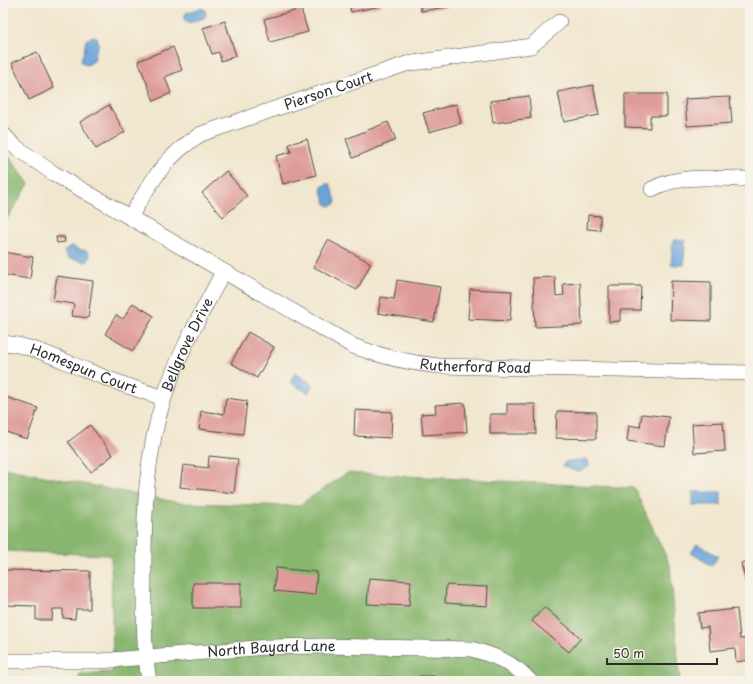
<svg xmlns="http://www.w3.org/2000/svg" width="753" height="684" font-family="'Playpen Sans',sans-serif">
<rect width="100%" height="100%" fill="#f7f3e8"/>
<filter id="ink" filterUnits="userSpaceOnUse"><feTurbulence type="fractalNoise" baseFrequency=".025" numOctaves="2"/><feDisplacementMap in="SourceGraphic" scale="8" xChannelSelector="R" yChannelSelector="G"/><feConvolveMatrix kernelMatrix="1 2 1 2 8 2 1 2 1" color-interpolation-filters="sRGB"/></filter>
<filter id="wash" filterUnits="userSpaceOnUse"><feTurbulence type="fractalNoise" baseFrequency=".012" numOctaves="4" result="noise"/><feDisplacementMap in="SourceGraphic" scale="16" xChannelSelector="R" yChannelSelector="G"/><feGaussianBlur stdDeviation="0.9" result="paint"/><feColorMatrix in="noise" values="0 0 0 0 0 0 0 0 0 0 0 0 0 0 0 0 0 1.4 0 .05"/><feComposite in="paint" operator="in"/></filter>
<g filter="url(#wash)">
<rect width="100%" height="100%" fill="#f1e6ce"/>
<g fill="#88b66e" stroke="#5a704c">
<path d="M3,148L29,184L3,225Z"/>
<path d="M3,468L180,503L298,506L347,473L634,488L670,565L680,681H78L80,674L113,672L111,555L3,551Z"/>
</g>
<g fill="#69a5da" stroke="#4a6882">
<path d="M201,8L205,10L206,15L204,18L189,23L186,22L184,17L186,13Z"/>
<path d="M93,36L97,38L99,44L94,55L95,58L94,61L87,65L82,63L81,59L84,52L86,40Z"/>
<path d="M327,184H330L336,201L335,204L330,206L326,204L321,189L322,186Z"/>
<path d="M673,240H685L684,265H671Z"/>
<path d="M71,246C74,246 75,248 77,249C84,252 87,247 90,256L87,262L68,258L64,251Z"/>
<path d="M295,373L313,384L308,393L290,382Z"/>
<path d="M584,459L588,460L589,467L577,472L563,466L565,462C572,460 577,462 584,459Z"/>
<rect x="693" y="492" width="28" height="13"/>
<path d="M697,544L718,556L712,566L691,553Z"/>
</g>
<g id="blocks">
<g fill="#de9a98">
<path d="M349,3H381V6L351,12Z"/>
<path d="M420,3H447L448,7L421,11Z"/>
<path d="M301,9L308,32L270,42L264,19Z"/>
<path d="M225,21L236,56L221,61L219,52L212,54L203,28Z"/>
<path d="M173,47L182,70L165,77L171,93L154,101L138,61Z"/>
<path d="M37,52L54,88L29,100L12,63Z"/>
<path d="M593,85L599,115L564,122L558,92Z"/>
<path d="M625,94H667V116H650V128L625,127Z"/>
<path d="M529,96L531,118L493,123L490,101Z"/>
<path d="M730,97L732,123L687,126L685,99Z"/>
<path d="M456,104L461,123L429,132L423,113Z"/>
<path d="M109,105L125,132L96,149L80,122Z"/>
<path d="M388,122L396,140L353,158L346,139Z"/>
<path d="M307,139L316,175L283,184L276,156L291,152L289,144Z"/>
<path d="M226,171L247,196L223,217L202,193Z"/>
<path d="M588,215L600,216V230L587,229Z"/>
<path d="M56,237H64L65,242L57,243Z"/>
<path d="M328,240L371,263L357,290L314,267Z"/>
<path d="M3,252L33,257L30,279L3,275Z"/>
<path d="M57,276L93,281L88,318L72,316L74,304L53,301Z"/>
<path d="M555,277L556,296L564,295L563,284L580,283L582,325L535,327L533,278Z"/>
<path d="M397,280L440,287L434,322L378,313L381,297L394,299Z"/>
<path d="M671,281L711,282V321L670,320Z"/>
<path d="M609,286H641L640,310H620V321L609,322Z"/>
<path d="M470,289L512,291L510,321L468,319Z"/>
<path d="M133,303L154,316L133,351L105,334L116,315L123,319Z"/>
<path d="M248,332L274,347L257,378L231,363Z"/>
<path d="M3,396L38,408L27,439L3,431Z"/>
<path d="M226,398L247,401L243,434L199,429L201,411L224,414Z"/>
<path d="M465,403L467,432L423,435L421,414L436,413L435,405Z"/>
<path d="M507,404H535L536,434H490V414H507Z"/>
<path d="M355,410L392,412L391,438L354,436Z"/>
<path d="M557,411L596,412V439L556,438Z"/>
<path d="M642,414L669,417L665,446L627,441L629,425L640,427Z"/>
<path d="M723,422L725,451L694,453L692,424Z"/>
<path d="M90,425L113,455L91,472L68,442Z"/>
<path d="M209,456L238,459L234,493L180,487L183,465L208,468Z"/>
<path d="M750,561V586H747L741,563Z"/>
<path d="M276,568L317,572L315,595L274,591Z"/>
<path d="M3,570L90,571V609H76L75,619L63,618V609H53L52,620H36V606L3,605Z"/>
<path d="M369,578L411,581L409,606L367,604Z"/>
<rect x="193" y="583" width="48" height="25"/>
<path d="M446,585L488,587L487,606L445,603Z"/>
<path d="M544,607L581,638L569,652L532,621Z"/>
<path d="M737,609L740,639L750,638V660L736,662L735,648L710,651L708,627L700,628L698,613Z"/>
<rect x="419" y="676" width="15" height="5"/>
<path d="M288,677V681H266V679Z"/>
<rect x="378" y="677" width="16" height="4"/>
</g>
</g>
</g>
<g filter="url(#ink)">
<use href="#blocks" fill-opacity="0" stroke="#494743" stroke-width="1"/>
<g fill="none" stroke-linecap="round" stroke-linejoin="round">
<g stroke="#494743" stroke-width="16">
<g id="minor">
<path id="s1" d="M3,134L13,145L53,173L353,346C382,357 409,363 439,366L750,373"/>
<path d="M652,189C681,173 718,179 750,179"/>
<path id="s2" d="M130,217C152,181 164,157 201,134L406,64L531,46L559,22"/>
<path id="s3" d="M3,343C32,345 61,360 88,371C113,381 138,390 164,398"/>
<path id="s4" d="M3,661H100L268,647L323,646L471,649C494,655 514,663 530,681"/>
<path id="s5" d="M149,681C143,644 144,606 144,569C144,511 146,453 164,398C178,354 202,313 223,272"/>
</g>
</g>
<use href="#minor" stroke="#fff" stroke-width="15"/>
</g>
</g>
<g text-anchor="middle" stroke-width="3.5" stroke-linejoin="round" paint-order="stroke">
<g font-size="14" fill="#2b2b2b" stroke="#f7f3e8">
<text dy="5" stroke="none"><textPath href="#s2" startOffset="245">Pierson Court</textPath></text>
<text dy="5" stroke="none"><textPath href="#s5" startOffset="343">Bellgrove Drive</textPath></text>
<text dy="5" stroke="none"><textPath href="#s1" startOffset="535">Rutherford Road</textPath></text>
<text dy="5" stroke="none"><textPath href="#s3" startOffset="85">Homespun Court</textPath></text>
<text dy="5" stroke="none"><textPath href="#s4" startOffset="269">North Bayard Lane</textPath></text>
</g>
</g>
<rect width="753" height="684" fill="none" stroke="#f7f3e8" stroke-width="16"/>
<path d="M607 658v6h110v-6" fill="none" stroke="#2b2b2b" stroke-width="2"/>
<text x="613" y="658" font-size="12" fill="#2b2b2b" stroke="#f7f3e8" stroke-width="3" paint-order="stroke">50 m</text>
</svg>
